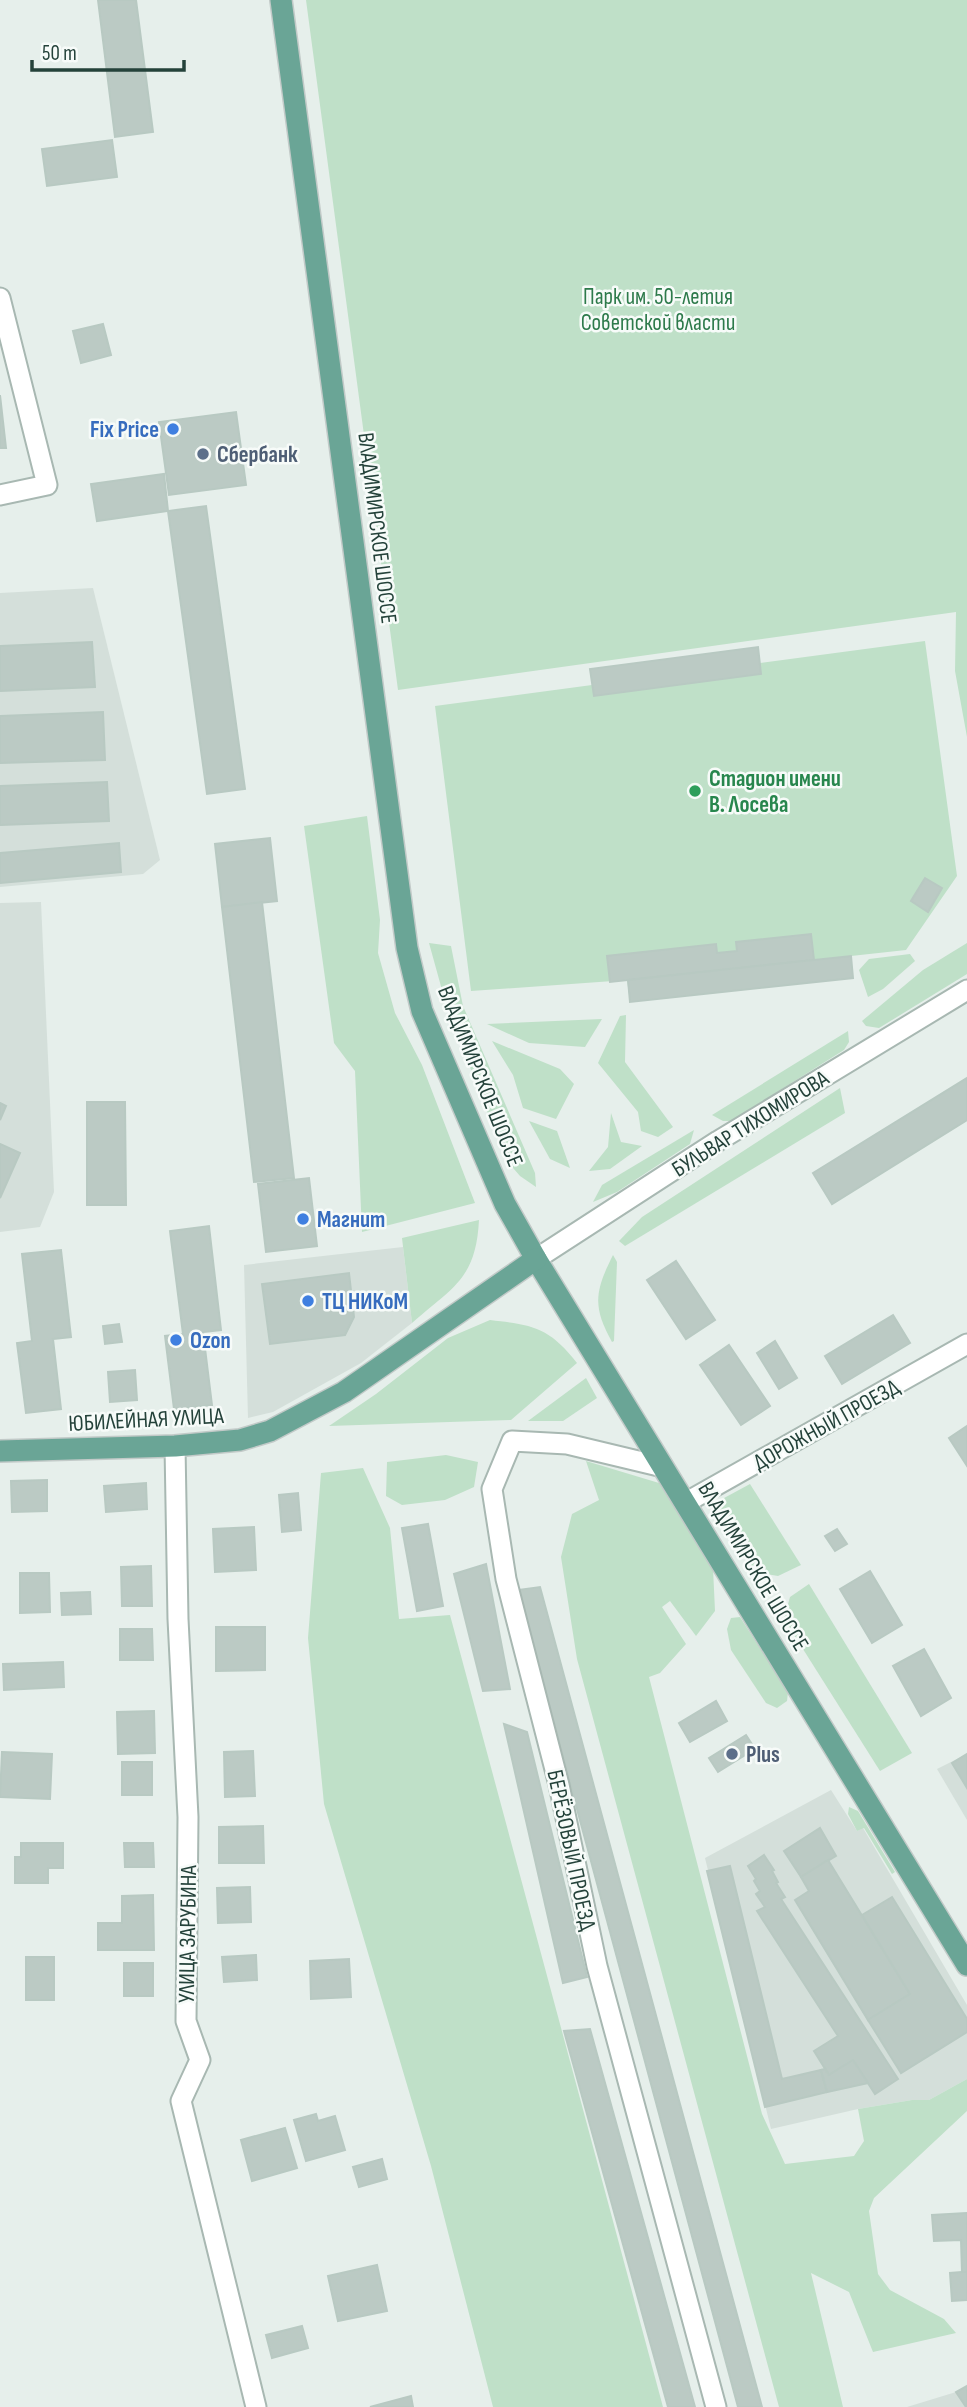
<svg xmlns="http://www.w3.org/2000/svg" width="967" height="2407" font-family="'Sofia Sans Condensed',sans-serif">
<rect width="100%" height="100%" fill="#e6efeb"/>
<g fill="#d4dfda">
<path d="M93,588L160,860L143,874L0,887V593Z"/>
<path d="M41,902L54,1192L40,1227L0,1232V903Z"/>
<path d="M403,1247L412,1323L361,1363L273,1412L248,1418L244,1265Z"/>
<path d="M967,1754V1820L937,1769Z"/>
<path d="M831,1790L857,1831L863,1828L967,2005V2079L929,2100H912L858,2109L771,2129L705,1858Z"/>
<path d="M967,2386V2407H907L956,2392Z"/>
</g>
<g fill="#bfe0c8">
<path d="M306,0H967V737L955,671L956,612L398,690Z"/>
<path d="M925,641L957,876L906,950L851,956L853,978L630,1002L627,980L471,991L435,706L592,685L590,669L758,647L760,663Z"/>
<path d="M367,816L380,920L378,953L395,1013L422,1065L475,1203L362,1232L355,1071L334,1043L304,826Z"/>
<path d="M429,943L451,946L463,1006L535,1173L536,1187L520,1176L506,1160L447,1008Z"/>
<path d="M967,943V974L879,1028L866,1026L862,1021L923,970Z"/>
<path d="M910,954L915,961L883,989L868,997L859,970L869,959Z"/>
<path d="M626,1015L625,1062L673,1127L658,1137L641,1131L638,1112L598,1063L620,1016Z"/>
<path d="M602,1019L585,1047L529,1043L487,1024Z"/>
<path d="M848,1031L849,1042L844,1050L731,1121H723L712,1115Z"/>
<path d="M492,1041L560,1069L574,1084L556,1119L523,1108L513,1075Z"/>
<path d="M840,1088L845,1113L625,1246L619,1241L642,1217Z"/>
<path d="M611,1113L621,1142L642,1146L610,1169L589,1171L608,1147Z"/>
<path d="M529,1121L557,1131L570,1168L550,1159Z"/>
<path d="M694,1130L690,1144L617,1192L593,1202L602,1185Z"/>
<path d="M479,1220C476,1279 453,1287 412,1323L402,1238Z"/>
<path d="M613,1255L617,1262L614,1341L612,1342C592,1306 595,1291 613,1255Z"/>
<path d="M490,1320C533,1325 549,1327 577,1363L511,1420L329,1426L376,1394L448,1338Z"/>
<path d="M586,1378L597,1398L563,1421H528Z"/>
<path d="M446,1455L478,1462L474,1487L445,1500L402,1505L386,1496L387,1462Z"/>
<path d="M586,1461L659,1483L713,1568L715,1611L696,1636L670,1601L662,1607L686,1644L660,1673L649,1677L762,2114L785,2164L854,2156L864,2141L858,2109L912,2100H929L967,2079V2111L874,2198L869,2211L878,2274L890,2290L944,2319L956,2333L873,2352L849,2292L811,2273L843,2407H779L577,1659L561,1557L572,1514L599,1500Z"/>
<path d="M363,1468L390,1528L399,1619L450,1615L663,2407H493L431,2166L324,1804L308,1638L321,1473Z"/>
<path d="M750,1484L801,1565L778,1576L755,1572L713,1504Z"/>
<path d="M809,1584L912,1753L880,1771L784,1619L790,1597Z"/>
<path d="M740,1617L788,1692L787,1701L777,1708L766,1703L731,1650L727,1629L731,1618Z"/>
<path d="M849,1807L858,1811L895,1872L892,1874L864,1828L857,1831L848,1814Z"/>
</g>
<g fill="#bbcac4" stroke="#b8c9c2" stroke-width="2">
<path d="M98,0H136L153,132L115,137Z"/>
<path d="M112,140L117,177L47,186L42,149Z"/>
<path d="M103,324L111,355L81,363L73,331Z"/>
<path d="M0,395L6,448H0Z"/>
<path d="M236,412L246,485L169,495L159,422Z"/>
<path d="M164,474L168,511L97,521L91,484Z"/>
<path d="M206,506L245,789L207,794L168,511Z"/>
<path d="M92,642L95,687L0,691V646Z"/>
<path d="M758,647L761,674L594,696L590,669Z"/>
<path d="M103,712L105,760L0,763V716Z"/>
<path d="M107,782L109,821L0,825V786Z"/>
<path d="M270,838L277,901L222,907L215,844Z"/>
<path d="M119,843L121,872L0,883V853Z"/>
<path d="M925,878L942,888L928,912L911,901Z"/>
<path d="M262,902L294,1178L254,1182L222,907Z"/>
<path d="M811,934L814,960L610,982L607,956L716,944L717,953L737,951L736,942Z"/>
<path d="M851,956L853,978L630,1002L628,980Z"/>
<path d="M967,1078V1120L832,1204L813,1173Z"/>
<path d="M87,1102H125L126,1205H87Z"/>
<path d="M0,1103L6,1106L0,1120Z"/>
<path d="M0,1144L20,1153L0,1198Z"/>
<path d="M309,1178L317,1246L266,1252L258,1184Z"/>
<path d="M209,1226L221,1330L203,1332L212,1405L174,1409L165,1336L183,1334L170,1231Z"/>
<path d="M61,1250L71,1337L53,1339L61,1409L26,1413L17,1343L32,1341L22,1254Z"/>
<path d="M676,1261L715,1320L686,1339L647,1280Z"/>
<path d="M349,1273L354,1317L345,1335L270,1344L262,1284Z"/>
<path d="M893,1315L910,1343L842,1384L825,1356Z"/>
<path d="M119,1324L122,1342L105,1344L103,1326Z"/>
<path d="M775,1341L797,1378L779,1389L757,1353Z"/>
<path d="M729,1345L770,1406L741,1425L700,1365Z"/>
<path d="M135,1370L137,1400L110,1402L108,1372Z"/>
<path d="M967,1426V1466L949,1438Z"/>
<path d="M47,1480V1511L12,1512L11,1481Z"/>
<path d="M146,1483L147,1509L106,1512L104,1486Z"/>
<path d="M298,1493L301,1530L282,1532L279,1495Z"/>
<path d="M428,1524L443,1606L417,1611L402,1528Z"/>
<path d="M254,1527L256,1570L215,1572L213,1529Z"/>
<path d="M837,1529L847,1544L835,1551L825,1536Z"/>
<path d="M486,1564L510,1689L483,1691L454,1574Z"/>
<path d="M151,1566L152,1606H122L121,1567Z"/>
<path d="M870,1571L902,1625L872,1643L840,1589Z"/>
<path d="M20,1573H49L50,1612L20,1613Z"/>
<path d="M540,1587L762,2407H738L518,1590Z"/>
<path d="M90,1592L91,1614L62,1615L61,1593Z"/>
<path d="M216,1627H265V1670L216,1671Z"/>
<path d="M120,1629H152L153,1660H120Z"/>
<path d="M924,1649L951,1698L921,1716L893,1666Z"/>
<path d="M63,1662L64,1687L4,1690L3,1664Z"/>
<path d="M716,1701L727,1721L690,1742L679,1723Z"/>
<path d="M154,1711L155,1753L118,1754L117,1712Z"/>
<path d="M504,1724L527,1732L587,1977L563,1983Z"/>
<path d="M746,1735L755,1749L718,1772L709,1758Z"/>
<path d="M253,1751L255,1796L225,1797L224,1752Z"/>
<path d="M2,1752L52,1754L50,1799L0,1797Z"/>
<path d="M967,1754V1788L952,1763Z"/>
<rect x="122" y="1762" width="30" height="33"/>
<path d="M263,1826L264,1863H219V1827Z"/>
<path d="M820,1828L836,1856L801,1877L784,1851Z"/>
<path d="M21,1843H63V1868H48V1883H15V1857H21Z"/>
<path d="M124,1843H153L154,1867H125Z"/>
<path d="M764,1855L774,1870L772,1871L778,1882L776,1883L785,1897L781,1899L898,2079L875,2094L853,2060L829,2075L814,2051L838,2036L757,1911L765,1907L756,1894L760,1891L754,1881L756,1879L748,1866Z"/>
<path d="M828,1860L910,1994L868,2020L795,1900L809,1891L801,1877Z"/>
<path d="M730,1866L782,2079L821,2070L827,2092L765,2107L707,1871Z"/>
<path d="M250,1887L251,1922L218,1923L217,1888Z"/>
<path d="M153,1895L154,1950H98V1923H122V1896Z"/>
<path d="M892,1897L967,2019V2032L901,2073L868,2020L910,1994L862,1915Z"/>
<path d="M256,1955L257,1980L224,1982L222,1957Z"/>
<rect x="26" y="1957" width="28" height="43"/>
<path d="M349,1959L351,1997L311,1999L310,1961Z"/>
<rect x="124" y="1963" width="29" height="33"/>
<path d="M590,2029L695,2407H668L564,2031Z"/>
<path d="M853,2060L868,2083L827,2092L821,2070L825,2069L829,2075Z"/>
<path d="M316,2114L318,2121L335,2116L345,2150L306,2161L294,2120Z"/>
<path d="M285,2128L297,2168L252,2181L241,2140Z"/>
<path d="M382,2159L387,2179L359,2187L353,2167Z"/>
<path d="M967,2213V2272H962L961,2240L934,2241L932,2215Z"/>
<path d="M377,2265L387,2311L338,2321L328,2276Z"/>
<path d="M962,2272H967V2300L952,2301L950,2273Z"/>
<path d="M302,2326L308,2348L272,2358L266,2335Z"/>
<path d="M967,2386V2407H966L956,2392Z"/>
<path d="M411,2396L413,2407H370Z"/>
</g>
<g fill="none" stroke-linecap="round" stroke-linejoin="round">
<g stroke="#a8b8b2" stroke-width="23">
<g id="minor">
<path d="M0,298L47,485L0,495"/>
<path d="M536,1259L718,1141L967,990"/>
<path d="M175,1446L178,1619L188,1817L186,2021L200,2060L181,2101L256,2407"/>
<path d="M663,1467L567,1444L512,1441L492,1489L506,1579L559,1785L597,1966L716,2407"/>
<path d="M685,1503L967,1344"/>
</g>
</g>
<g stroke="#c2cac8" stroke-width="24">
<g id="major">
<path d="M281,0L407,948L422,1011L505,1204L536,1259L967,1965"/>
<path d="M0,1451L175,1446L240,1440L270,1431L344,1392L536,1259"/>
</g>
</g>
<use href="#minor" stroke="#fff" stroke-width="19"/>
<use href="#major" stroke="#6aa596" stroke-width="21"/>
</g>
<g fill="#3f7fe0" stroke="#f7fbf9" stroke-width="2.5">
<circle cx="173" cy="429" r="7"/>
<circle cx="303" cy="1219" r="7"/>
<circle cx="308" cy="1301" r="7"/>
<circle cx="176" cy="1340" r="7"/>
</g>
<g fill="#5c6f8a" stroke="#f7fbf9" stroke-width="2.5">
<circle cx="203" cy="454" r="7"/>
<circle cx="732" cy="1754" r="7"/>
</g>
<circle fill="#2e9e5b" stroke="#f7fbf9" stroke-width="2.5" cx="695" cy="791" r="7"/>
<g text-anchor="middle" stroke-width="5" stroke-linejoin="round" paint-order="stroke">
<g font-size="23" fill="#2d7a4b" stroke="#f7fbf9">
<text x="658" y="304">Парк им. 50-летия<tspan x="658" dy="26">Советской власти</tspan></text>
</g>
<g font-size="23" font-weight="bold" fill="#366cbe" stroke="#f7fbf9" text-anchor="start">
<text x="159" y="437" text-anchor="end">Fix Price</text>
<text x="317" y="1227">Магнит</text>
<text x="322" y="1309">ТЦ НИКоМ</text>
<text x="190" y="1348">Ozon</text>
</g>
<g font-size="23" font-weight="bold" fill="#4e5e75" stroke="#f7fbf9" text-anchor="start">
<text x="217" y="462">Сбербанк</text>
<text x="746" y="1762">Plus</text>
</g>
<g font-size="23" fill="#24423a" stroke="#f7fbf9">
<text transform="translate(378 528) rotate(83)" y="8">ВЛАДИМИРСКОЕ ШОССЕ</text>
<text transform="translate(481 1076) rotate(68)" y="8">ВЛАДИМИРСКОЕ ШОССЕ</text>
<text transform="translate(750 1123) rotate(-32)" y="8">БУЛЬВАР ТИХОМИРОВА</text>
<text transform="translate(146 1419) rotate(-3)" y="8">ЮБИЛЕЙНАЯ УЛИЦА</text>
<text transform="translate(826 1424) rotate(-29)" y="8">ДОРОЖНЫЙ ПРОЕЗД</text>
<text transform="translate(754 1566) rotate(59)" y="8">ВЛАДИМИРСКОЕ ШОССЕ</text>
<text transform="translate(572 1850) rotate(78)" y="8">БЕРЁЗОВЫЙ ПРОЕЗД</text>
<text transform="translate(187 1934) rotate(-89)" y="8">УЛИЦА ЗАРУБИНА</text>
</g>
<g font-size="23" font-weight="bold" fill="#27864d" stroke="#f7fbf9" text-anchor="start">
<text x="709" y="786">Стадион имени<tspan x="709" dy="26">В. Лосева</tspan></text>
</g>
</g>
<path d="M32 60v10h152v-10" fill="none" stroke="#24423a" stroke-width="3.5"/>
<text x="42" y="60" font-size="21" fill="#24423a" stroke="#f7fbf9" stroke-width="5" paint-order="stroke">50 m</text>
</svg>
